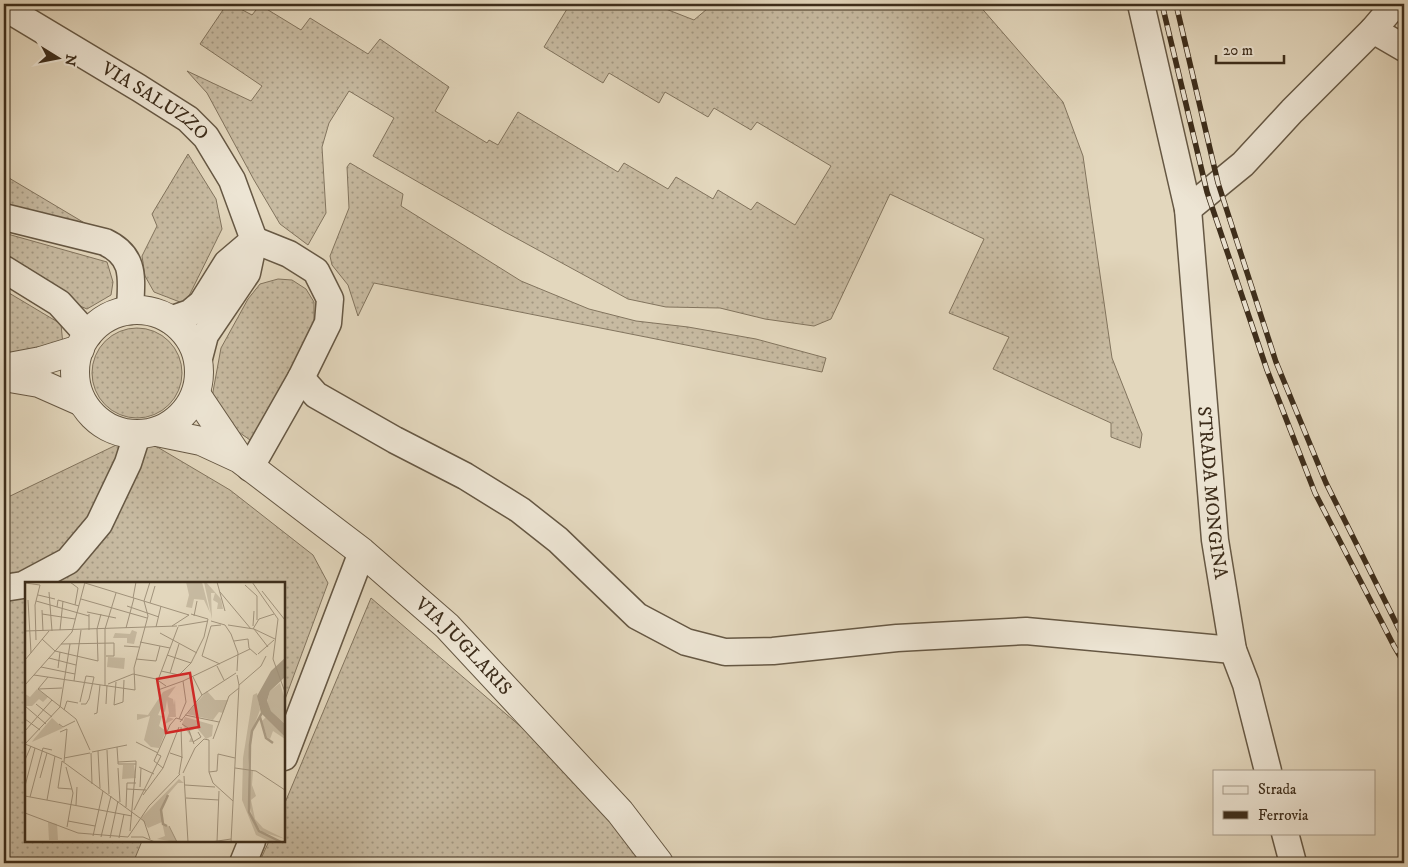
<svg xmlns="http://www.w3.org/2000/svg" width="1408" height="867" font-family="'IM FELL DW Pica',serif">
  <defs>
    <pattern id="grass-dots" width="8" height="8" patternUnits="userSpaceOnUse" patternTransform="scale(1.25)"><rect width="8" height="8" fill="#c7baa1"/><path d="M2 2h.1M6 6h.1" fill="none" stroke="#a39882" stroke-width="1.8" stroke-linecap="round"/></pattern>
  </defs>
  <rect width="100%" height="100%" fill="#e3d7bd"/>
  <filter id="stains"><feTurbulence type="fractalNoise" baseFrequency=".004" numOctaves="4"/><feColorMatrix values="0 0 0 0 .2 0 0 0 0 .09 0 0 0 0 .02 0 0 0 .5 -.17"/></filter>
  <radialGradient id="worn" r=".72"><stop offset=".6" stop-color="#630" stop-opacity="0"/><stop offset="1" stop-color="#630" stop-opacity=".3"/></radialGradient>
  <path fill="url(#grass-dots)" stroke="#82745e" d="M 227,4 L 231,4 L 252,15 L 260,5 L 301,30 L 310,18 L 368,54 L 380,39 L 449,87 L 435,111 L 487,143 L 489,140 L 498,145 L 518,112 L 618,172 L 624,163 L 668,189 L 676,177 L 713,199 L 718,190 L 751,210 L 757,202 L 795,225 L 831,166 L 757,122 L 751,130 L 714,108 L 708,117 L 665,92 L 659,103 L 609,73 L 603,83 L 544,47 L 570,4 L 653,4 L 694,20 L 707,9 L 705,4 L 978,4 L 1063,102 L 1083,156 L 1112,358 L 1142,434 L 1140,448 L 1111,437 L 1111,423 L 993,369 L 1009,337 L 949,313 L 984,239 L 890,194 L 831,319 L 814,326 L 765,319 L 720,308 L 666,307 L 628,299 L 505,232 L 373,156 L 394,118 L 349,91 L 329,123 L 322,147 L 326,213 L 308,245 L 280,224 L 254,180 L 207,93 L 187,71 L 251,101 L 262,86 L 200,44 Z
    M 188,154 L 216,199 L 222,229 L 185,304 L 154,292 L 145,276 L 142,256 L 157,226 L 152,214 Z
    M 350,163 L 403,194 L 401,206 L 521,281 L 589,309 L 636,321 L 688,327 L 756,339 L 826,358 L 822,372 L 374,283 L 358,316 L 348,285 L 332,265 L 330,256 L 349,208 L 347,167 Z
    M 4,175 L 93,228 L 4,211 Z
    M 4,233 L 107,262 L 113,282 L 111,295 L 87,309 L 66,300 L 4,263 Z
    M 278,279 L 292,280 L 306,289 L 314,302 L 314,324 L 259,438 L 250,440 L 216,416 L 212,397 L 221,348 L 248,299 L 260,284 Z
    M 4,290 L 61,324 L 63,345 L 4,356 Z
    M92 373a45 45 0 1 1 90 0a45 45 0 1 1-90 0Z
    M 137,435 L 230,490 L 313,555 L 328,583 L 284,702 L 284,583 L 26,583 L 26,841 L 142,841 L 133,863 L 4,863 L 4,499 Z
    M 371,598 L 620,812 L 660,863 L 259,863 L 269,841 L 284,841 L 284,805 Z"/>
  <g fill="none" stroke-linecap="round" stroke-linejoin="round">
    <defs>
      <g id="minor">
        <path id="s1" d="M 1141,4 L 1188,209 L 1215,540 L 1233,650 L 1246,684 L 1268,771"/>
        <path id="s2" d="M 4,7 L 139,88 L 188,119 L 206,137 L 232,180 L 254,240 L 247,273 L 205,335 L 198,362"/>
        <path d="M 1373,30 L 1404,48"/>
        <path d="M 1188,209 L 1243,164 L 1292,111 L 1373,30 L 1395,4"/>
        <path d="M 4,217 L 105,242 C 137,257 131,280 130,311"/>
        <path d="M 4,269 L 59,303 L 88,335"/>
        <path d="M 170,320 L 190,313 L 202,303 L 227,263 L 254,240"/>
        <path d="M 301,378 L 316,395 L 395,440 L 465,476 L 520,510 L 558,540 L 637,616 L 686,642 L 725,652 L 773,651 L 897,638 L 1026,631 L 1233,650"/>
        <path d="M 250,468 L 301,378 L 328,323 L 330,299 L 316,271 L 289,254 L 254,240"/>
        <path d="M 4,588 L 23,585 L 68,561 L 99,524 L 128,463 L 137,435"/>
        <path d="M 284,757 L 362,552"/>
        <path d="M 1285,833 L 1293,863"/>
        <path d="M 243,863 L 252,841"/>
      </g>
      <g id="tertiary">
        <circle cx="137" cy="372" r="62"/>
        <path d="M 4,368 L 41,361 L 80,349"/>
        <path d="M 4,377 L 39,383 L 82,402"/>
        <path d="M 196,394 L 239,458"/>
        <path id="s3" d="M 157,432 L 201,441 L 240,459 L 362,552 L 447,626 L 620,812 L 659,863"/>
      </g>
    </defs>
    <use href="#minor" stroke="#665844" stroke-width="29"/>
    <use href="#tertiary" stroke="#665844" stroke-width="30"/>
    <use href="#minor" stroke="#ede5d4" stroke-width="26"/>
    <use href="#tertiary" stroke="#ede5d4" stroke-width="28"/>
    <defs>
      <path id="rail" d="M 1162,4 L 1207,192 L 1267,370 L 1315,493 L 1394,646 L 1404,663
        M 1176,4 L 1218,183 L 1276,362 L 1326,483 L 1404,639"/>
    </defs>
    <use href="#rail" stroke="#3d2d1b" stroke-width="5.5"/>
    <use href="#rail" stroke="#ede5d4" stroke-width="4" stroke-dasharray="11" stroke-linecap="butt"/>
  </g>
  <g text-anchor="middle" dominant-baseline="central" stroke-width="4" stroke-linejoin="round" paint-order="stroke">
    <g font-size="19" fill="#3d2d1b" stroke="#ede5d4">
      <text stroke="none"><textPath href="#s2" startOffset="178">VIA SALUZZO</textPath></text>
      <text stroke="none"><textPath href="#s1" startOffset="495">STRADA MONGINA</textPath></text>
      <text stroke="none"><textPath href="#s3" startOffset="380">VIA JUGLARIS</textPath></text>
    </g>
  </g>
  <g transform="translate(25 582)">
    <rect width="260" height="260" fill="#e3d7bd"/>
    <path d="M 179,0 L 181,0 L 196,17 L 198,27 L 192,27 L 193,21 L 188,18 L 190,11 L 186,11 L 187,37 ZM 107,48 L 112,50 L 109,62 L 102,61 L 102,56 L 88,56 L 90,51 L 105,52 ZM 83,75 L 100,76 L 99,87 L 82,85 ZM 255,101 L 260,118 L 260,142 L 246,129 L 242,120 L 245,109 ZM 151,104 L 143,115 L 148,117 L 149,123 L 150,117 L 151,135 L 143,135 L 149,137 L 140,142 L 144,131 L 142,118 L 140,130 L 136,128 L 137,124 L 133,133 L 137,134 L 134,144 L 141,149 L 134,166 L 126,165 L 119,158 L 125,134 L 112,138 L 112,132 L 123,133 L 138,110 ZM 12,107 L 23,115 L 18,120 L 14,117 L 7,124 L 0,124 L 0,112 L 5,115 ZM 182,109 L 190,118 L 203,118 L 198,131 L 194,130 L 188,138 L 162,132 ZM 160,135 L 188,143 L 187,154 L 181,157 L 172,146 L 165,149 L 168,160 L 164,160 L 166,155 L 157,142 ZM 241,135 L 260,155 L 260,157 L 248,149 L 245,157 L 242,155 L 237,139 ZM 27,136 L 38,146 L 7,160 L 9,157 ZM 224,188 L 228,189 L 227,203 L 231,214 L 226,218 L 230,237 L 238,246 L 260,257 L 237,250 L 229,240 L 225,226 ZM 154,197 L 159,201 L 153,201 L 140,216 L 136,227 L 137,240 L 123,246 L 116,236 ZM 23,240 L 32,242 L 33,258 L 24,258 Z" fill="#c7baa1"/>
    <path d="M 161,0 L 177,0 L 185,31 L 179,18 L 169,17 L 167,26 L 161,25 L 164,13 ZM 232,111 L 235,128 L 227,149 L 223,184 L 224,230 L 234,249 L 256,260 L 244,259 L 231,253 L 217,218 L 218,176 L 228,113 ZM 137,240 L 144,245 L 152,260 L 132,257 L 140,254 Z" fill="#c7baa1"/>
    <path d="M 98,183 L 109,183 L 111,196 L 97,197 Z" fill="#c7baa1"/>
    <path d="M 260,76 L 260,95 L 245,109 L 242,119 L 246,129 L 260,142 L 260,155 L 236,131 L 232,114 L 246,89 Z" fill="#ab9d86"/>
    <path fill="none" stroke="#ab9d86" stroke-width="2.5" d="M 238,129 L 227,149 L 225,163 L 224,230 L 234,249 L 256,260M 235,135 L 241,156 L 248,161M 142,244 L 138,242 L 136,228 L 143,213"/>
    <path fill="none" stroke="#a1937c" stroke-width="1" d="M 45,0 L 53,6 L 50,23M 192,0 L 200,29M 227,0 L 253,37 L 248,77 L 260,110M 0,1 L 15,3 L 10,23 L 11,58M 60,1 L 164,33M 220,3 L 232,14 L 232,38M 237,9 L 260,38M 24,10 L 27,49M 195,10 L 226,47M 13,13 L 30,17M 108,16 L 111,0M 56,17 L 122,36M 3,18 L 6,71M 11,19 L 64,34M 125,21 L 130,4M 102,24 L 134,35M 32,25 L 33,18 L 54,24M 17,28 L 18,49M 62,30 L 91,36M 17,32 L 50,37M 64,32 L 64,48M 166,32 L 183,37M 169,34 L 172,19M 186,39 L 200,43 L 206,52 L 213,71 L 212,89M 203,43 L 229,47 L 250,57M 147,44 L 164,33M 153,44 L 183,39M 228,44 L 229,29M 131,45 L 136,24M 101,46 L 109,16M 72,47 L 76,32M 228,47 L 234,37 L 249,32M 229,47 L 243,65M 35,48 L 38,19M 0,49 L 152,44M 135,51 L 172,71M 17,57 L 30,69 L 73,79 L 72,47M 209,59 L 223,57 L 224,66 L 232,73M 115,60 L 145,66M 36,62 L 89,61 L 89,74 L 81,74M 99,64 L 114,65M 233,72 L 249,58M 142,73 L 166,81M 24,76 L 51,83M 111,77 L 131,79 L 135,64M 0,78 L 24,49M 195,82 L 177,74 L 186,44 L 196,43M 192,84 L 199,98M 16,85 L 50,92M 33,86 L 35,70M 136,89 L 154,93 L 166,81 L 179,55 L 183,37M 145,91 L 154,62M 108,92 L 131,97 L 141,104M 9,93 L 110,108 L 109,86 L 123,34 L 119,19 L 125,0M 168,95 L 177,113M 133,98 L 153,45M 49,99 L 56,48M 91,100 L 89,123 L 98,120 L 99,98M 83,102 L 108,92M 0,103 L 47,50 L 60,0M 214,103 L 236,84 L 241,74M 80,104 L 80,47 L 91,11M 13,107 L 51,137 L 65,168M 13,107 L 37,106M 13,107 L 23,95M 133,108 L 158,99 L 225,67M 55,120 L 61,94 L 69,95 L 64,117 L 61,122 L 56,122M 11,122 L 27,135M 81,122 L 82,103M 0,124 L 21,142M 39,128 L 42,119 L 53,121M 69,132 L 72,131 L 75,103M 160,133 L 194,140M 0,137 L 15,148M 154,137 L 161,120 L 158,99M 155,140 L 177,113 L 211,91M 34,142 L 38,145 L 50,139M 157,142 L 163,146 L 169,162M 156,145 L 157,176M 0,149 L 27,118M 35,150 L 42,147 L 39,180M 179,157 L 184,158 L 184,190 L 188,201 L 208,219M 188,157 L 204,114 L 214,106M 111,160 L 133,171M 168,160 L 176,155 L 173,150M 0,162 L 35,125 L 45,62M 0,162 L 37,177M 92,165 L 93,180M 82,168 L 84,212M 73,169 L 75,206M 67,170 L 102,163M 66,171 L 67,202M 145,171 L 157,175 L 154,192M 39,176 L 65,171M 0,178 L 6,164M 37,179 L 119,239 L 125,257M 37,179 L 33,206 L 47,207M 111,179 L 111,182 L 93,182 L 93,180 ZM 41,185 L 48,211 L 42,245M 114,185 L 129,192M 93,186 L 95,220M 138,186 L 129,179 L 145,143 L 151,136 L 158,138M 210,186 L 231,189 L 260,208M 184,190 L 192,189 L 193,172 L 210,176M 158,191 L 170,166 L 179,157M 159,194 L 163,260M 15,196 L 22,171M 160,203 L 190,205M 0,204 L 10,166M 115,205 L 116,186M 102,207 L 121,208M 118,213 L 138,186 L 154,145M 0,214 L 107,234M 5,215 L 18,166 L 27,168M 161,216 L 194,218M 22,218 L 30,174M 51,223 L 52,205M 101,225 L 102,201 L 111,201M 109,228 L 136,174 L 132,172M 0,231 L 53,251 L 103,255M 43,239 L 70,244M 144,244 L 152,260M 105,249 L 111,182M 68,254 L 78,209M 76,255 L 86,214M 103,255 L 124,224 L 155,192M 106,255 L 118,255 L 130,260M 85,256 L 93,219M 94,256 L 99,232M 186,260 L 206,257M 192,260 L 194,209M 206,260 L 214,103 L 212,93"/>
    <path fill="#d62828" fill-opacity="0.15" stroke="#d62828" stroke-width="2.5" d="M 165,91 L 174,145 L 141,151 L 132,97 Z"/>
    <rect width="260" height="260" fill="none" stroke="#3d2d1b" stroke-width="2.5"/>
  </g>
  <rect width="1408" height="867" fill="none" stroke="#e3d7bd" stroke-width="20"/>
  <rect x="5" y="5" width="1398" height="857" fill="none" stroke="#3d2d1b" stroke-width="2.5"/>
  <rect x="10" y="10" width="1388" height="847" fill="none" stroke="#3d2d1b"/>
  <rect x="1213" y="770" width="162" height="65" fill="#ede5d4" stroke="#a79b8a"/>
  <rect x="1223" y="786" width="25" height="8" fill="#ede5d4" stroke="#a79b8a"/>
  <text x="1258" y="794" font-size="15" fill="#3d2d1b">Strada</text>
  <rect x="1223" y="811" width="25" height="8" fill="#3d2d1b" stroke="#a79b8a"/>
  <text x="1258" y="820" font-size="15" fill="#3d2d1b">Ferrovia</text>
  <g transform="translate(58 58) rotate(100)" stroke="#ede5d4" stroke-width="4" paint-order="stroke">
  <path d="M0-4L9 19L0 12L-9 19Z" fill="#3d2d1b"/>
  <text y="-8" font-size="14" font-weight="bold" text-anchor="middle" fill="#3d2d1b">N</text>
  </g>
  <path d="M1216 55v8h68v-8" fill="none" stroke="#3d2d1b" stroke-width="2.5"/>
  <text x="1223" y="55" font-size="15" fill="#3d2d1b" stroke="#ede5d4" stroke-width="4" paint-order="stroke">20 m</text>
  <rect width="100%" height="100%" filter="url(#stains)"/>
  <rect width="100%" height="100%" fill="url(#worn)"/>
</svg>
